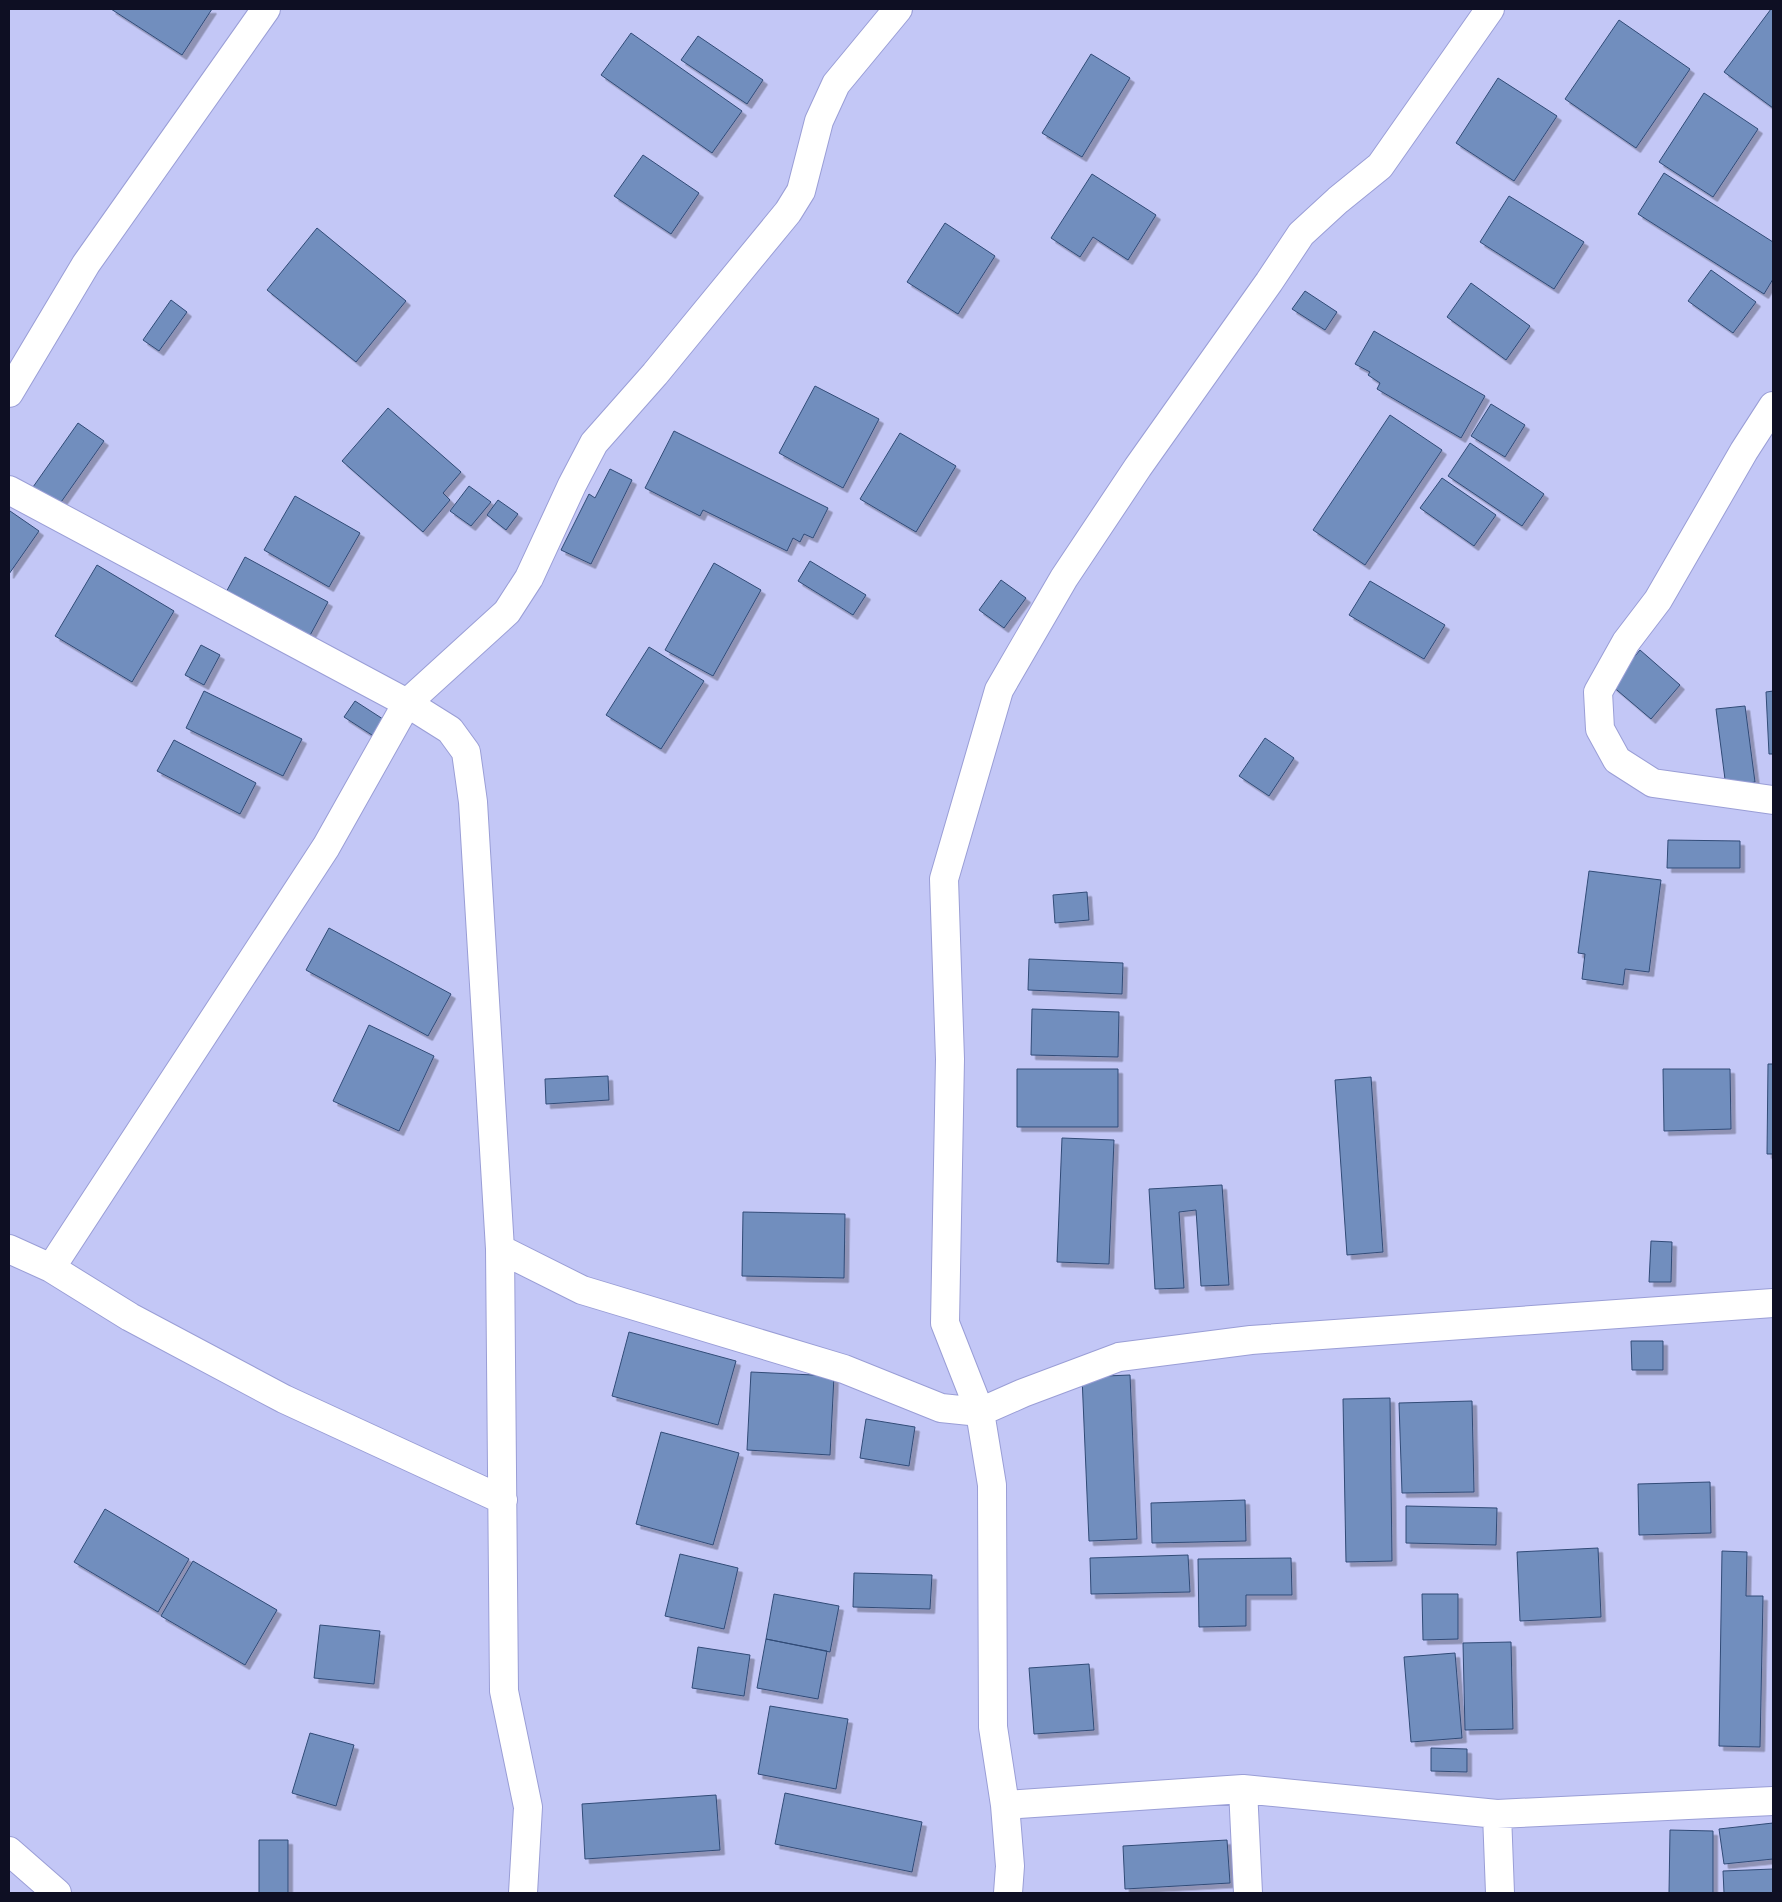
<svg xmlns="http://www.w3.org/2000/svg" width="1782" height="1902" font-family="'Titillium Web',sans-serif">
  <defs>
    <filter id="shadow"><feDropShadow dx="4.5" dy="4.5" stdDeviation="0" flood-color="#0004"/></filter>
  </defs>
  <rect width="100%" height="100%" fill="#c3c7f6"/>
  <path fill="#718ebe" stroke="#314b77" filter="url(#shadow)" d="M 111,9 L 212,9 L 182,55 Z
    M 1771,9 L 1773,9 L 1773,108 L 1724,72 Z
    M 1619,20 L 1690,69 L 1636,148 L 1565,99 Z
    M 631,33 L 742,111 L 712,153 L 601,75 Z
    M 698,36 L 763,80 L 747,104 L 681,60 Z
    M 1091,54 L 1130,78 L 1082,157 L 1042,133 Z
    M 1498,78 L 1557,116 L 1514,181 L 1456,143 Z
    M 1704,93 L 1758,129 L 1713,197 L 1659,162 Z
    M 643,155 L 699,193 L 671,234 L 614,196 Z
    M 1664,173 L 1773,242 L 1773,279 L 1764,294 L 1638,214 Z
    M 1092,174 L 1156,215 L 1128,260 L 1093,237 L 1080,257 L 1051,238 Z
    M 1509,196 L 1584,242 L 1554,289 L 1480,242 Z
    M 945,223 L 995,256 L 958,314 L 907,282 Z
    M 317,228 L 406,301 L 356,362 L 267,290 Z
    M 1711,270 L 1756,302 L 1733,333 L 1688,301 Z
    M 1471,283 L 1530,326 L 1506,360 L 1447,317 Z
    M 1305,291 L 1337,312 L 1325,330 L 1292,309 Z
    M 171,300 L 187,312 L 159,351 L 143,340 Z
    M 1374,331 L 1485,396 L 1461,438 L 1377,389 L 1380,383 L 1368,375 L 1370,372 L 1355,364 Z
    M 815,386 L 879,419 L 843,488 L 779,453 Z
    M 1491,404 L 1525,425 L 1505,457 L 1471,436 Z
    M 388,408 L 461,472 L 443,493 L 450,500 L 423,532 L 342,461 Z
    M 1390,415 L 1442,450 L 1365,565 L 1313,530 Z
    M 78,423 L 104,441 L 59,505 L 33,487 Z
    M 674,431 L 828,508 L 813,538 L 804,534 L 800,542 L 793,538 L 787,551 L 703,510 L 700,516 L 645,488 Z
    M 900,433 L 956,466 L 916,532 L 860,499 Z
    M 1470,443 L 1544,494 L 1522,526 L 1448,476 Z
    M 610,469 L 632,480 L 591,564 L 561,550 L 589,494 L 595,498 Z
    M 1442,478 L 1496,515 L 1474,546 L 1420,508 Z
    M 469,486 L 491,502 L 471,526 L 450,511 Z
    M 295,496 L 360,533 L 329,587 L 264,550 Z
    M 498,500 L 518,514 L 506,530 L 487,515 Z
    M 10,511 L 39,531 L 9,574 L 9,513 Z
    M 245,557 L 328,602 L 307,641 L 224,596 Z
    M 810,561 L 866,595 L 853,615 L 798,581 Z
    M 714,563 L 761,590 L 713,676 L 665,650 Z
    M 97,565 L 174,611 L 132,682 L 55,636 Z
    M 1001,580 L 1026,598 L 1004,628 L 979,610 Z
    M 1370,581 L 1445,625 L 1424,659 L 1349,615 Z
    M 201,645 L 220,655 L 204,685 L 185,675 Z
    M 649,647 L 704,681 L 661,749 L 606,715 Z
    M 1640,650 L 1680,685 L 1651,719 L 1611,685 Z
    M 204,691 L 302,739 L 283,776 L 186,728 Z
    M 1773,691 L 1773,754 L 1769,754 L 1766,692 Z
    M 355,701 L 386,721 L 375,737 L 344,717 Z
    M 1745,706 L 1755,782 L 1726,787 L 1716,709 Z
    M 1265,738 L 1294,758 L 1269,796 L 1239,776 Z
    M 174,740 L 256,783 L 240,814 L 157,771 Z
    M 1668,840 L 1740,841 L 1740,868 L 1667,868 Z
    M 1589,871 L 1661,880 L 1649,972 L 1625,969 L 1623,985 L 1582,979 L 1585,954 L 1578,953 Z
    M 1087,892 L 1089,920 L 1055,923 L 1053,895 Z
    M 329,928 L 451,994 L 428,1036 L 306,970 Z
    M 1029,959 L 1123,963 L 1122,994 L 1028,990 Z
    M 1032,1009 L 1119,1012 L 1118,1057 L 1031,1055 Z
    M 369,1025 L 434,1056 L 399,1131 L 333,1101 Z
    M 1768,1064 L 1773,1064 L 1773,1154 L 1767,1154 Z
    M 1017,1069 L 1118,1069 L 1118,1127 L 1017,1127 Z
    M 1663,1069 L 1730,1069 L 1731,1129 L 1664,1131 Z
    M 608,1076 L 609,1100 L 546,1104 L 545,1079 Z
    M 1371,1077 L 1383,1252 L 1347,1255 L 1335,1080 Z
    M 1062,1138 L 1114,1140 L 1109,1264 L 1057,1262 Z
    M 1222,1185 L 1229,1285 L 1201,1286 L 1196,1210 L 1179,1212 L 1184,1288 L 1155,1289 L 1149,1189 Z
    M 743,1212 L 845,1214 L 844,1278 L 742,1276 Z
    M 1651,1241 L 1672,1242 L 1671,1282 L 1649,1282 Z
    M 629,1332 L 736,1361 L 718,1425 L 612,1396 Z
    M 1631,1341 L 1663,1341 L 1663,1370 L 1632,1370 Z
    M 751,1372 L 834,1376 L 830,1455 L 747,1450 Z
    M 1130,1375 L 1137,1539 L 1089,1541 L 1082,1377 Z
    M 1390,1398 L 1392,1561 L 1346,1562 L 1343,1399 Z
    M 1472,1401 L 1474,1492 L 1402,1493 L 1399,1403 Z
    M 866,1419 L 915,1427 L 909,1466 L 860,1458 Z
    M 661,1432 L 739,1453 L 713,1545 L 636,1524 Z
    M 1710,1482 L 1711,1533 L 1639,1535 L 1638,1484 Z
    M 1245,1500 L 1246,1541 L 1152,1543 L 1151,1503 Z
    M 1406,1506 L 1497,1508 L 1496,1545 L 1406,1543 Z
    M 105,1509 L 189,1559 L 158,1612 L 74,1562 Z
    M 1598,1548 L 1601,1617 L 1520,1621 L 1517,1552 Z
    M 1722,1551 L 1747,1552 L 1746,1596 L 1763,1596 L 1760,1747 L 1719,1746 Z
    M 680,1554 L 738,1568 L 724,1629 L 665,1616 Z
    M 1188,1555 L 1190,1592 L 1091,1594 L 1090,1558 Z
    M 1291,1558 L 1292,1595 L 1246,1595 L 1246,1626 L 1199,1627 L 1198,1559 Z
    M 193,1561 L 277,1610 L 245,1665 L 161,1616 Z
    M 854,1573 L 932,1575 L 930,1609 L 853,1607 Z
    M 774,1594 L 839,1606 L 830,1652 L 766,1639 Z
    M 1422,1594 L 1458,1594 L 1458,1639 L 1423,1640 Z
    M 320,1625 L 380,1631 L 374,1684 L 314,1678 Z
    M 766,1639 L 827,1651 L 818,1699 L 757,1688 Z
    M 1511,1642 L 1513,1729 L 1465,1730 L 1463,1643 Z
    M 698,1647 L 750,1655 L 744,1696 L 692,1688 Z
    M 1455,1653 L 1462,1738 L 1411,1742 L 1404,1657 Z
    M 1089,1664 L 1094,1730 L 1034,1734 L 1029,1668 Z
    M 770,1706 L 848,1719 L 836,1789 L 758,1774 Z
    M 310,1733 L 354,1745 L 336,1806 L 292,1793 Z
    M 1431,1748 L 1467,1749 L 1467,1772 L 1431,1771 Z
    M 785,1793 L 922,1822 L 912,1872 L 775,1844 Z
    M 716,1795 L 720,1850 L 585,1859 L 582,1804 Z
    M 1773,1823 L 1773,1859 L 1724,1864 L 1719,1829 Z
    M 1670,1830 L 1713,1831 L 1713,1893 L 1669,1893 Z
    M 259,1840 L 288,1840 L 288,1893 L 259,1893 Z
    M 1227,1840 L 1230,1883 L 1125,1889 L 1123,1846 Z
    M 1773,1869 L 1773,1893 L 1724,1893 L 1723,1871 Z"/>
  <g fill="none" stroke-linecap="round" stroke-linejoin="round">
    <defs>
      <path id="minor" d="M 9,393 L 86,264 L 266,9
        M 1773,406 L 1744,451 L 1658,600 L 1626,642 L 1598,692 L 1600,729 L 1617,760 L 1653,783 L 1773,800
        M 9,490 L 407,703 L 450,730 L 466,752 L 473,802 L 500,1249 L 504,1691 L 528,1807 L 523,1893
        M 9,1249 L 51,1268 L 130,1317 L 284,1399 L 503,1500
        M 500,1249 L 582,1290 L 844,1369 L 941,1408 L 980,1412 L 1023,1393 L 1119,1357 L 1251,1340 L 1773,1303
        M 51,1268 L 326,847 L 407,703 L 507,612 L 529,578 L 572,485 L 594,443 L 655,374 L 788,212 L 801,191 L 819,121 L 836,84 L 898,9
        M 1243,1789 L 1248,1893
        M 1005,1805 L 1243,1789 L 1497,1814 L 1773,1801
        M 1497,1814 L 1500,1893
        M 9,1851 L 57,1893
        M 1008,1893 L 1010,1866 L 1005,1805 L 993,1727 L 992,1485 L 980,1412 L 945,1323 L 950,1059 L 944,879 L 999,690 L 1064,578 L 1138,467 L 1269,282 L 1301,234 L 1338,200 L 1380,166 L 1490,9"/>
    </defs>
    <use href="#minor" stroke="#9a9ed6" stroke-width="30"/>
    <use href="#minor" stroke="#fff" stroke-width="28"/>
  </g>
  <rect width="1782" height="1902" fill="none" stroke="#0e0f23" stroke-width="20"/>
</svg>
